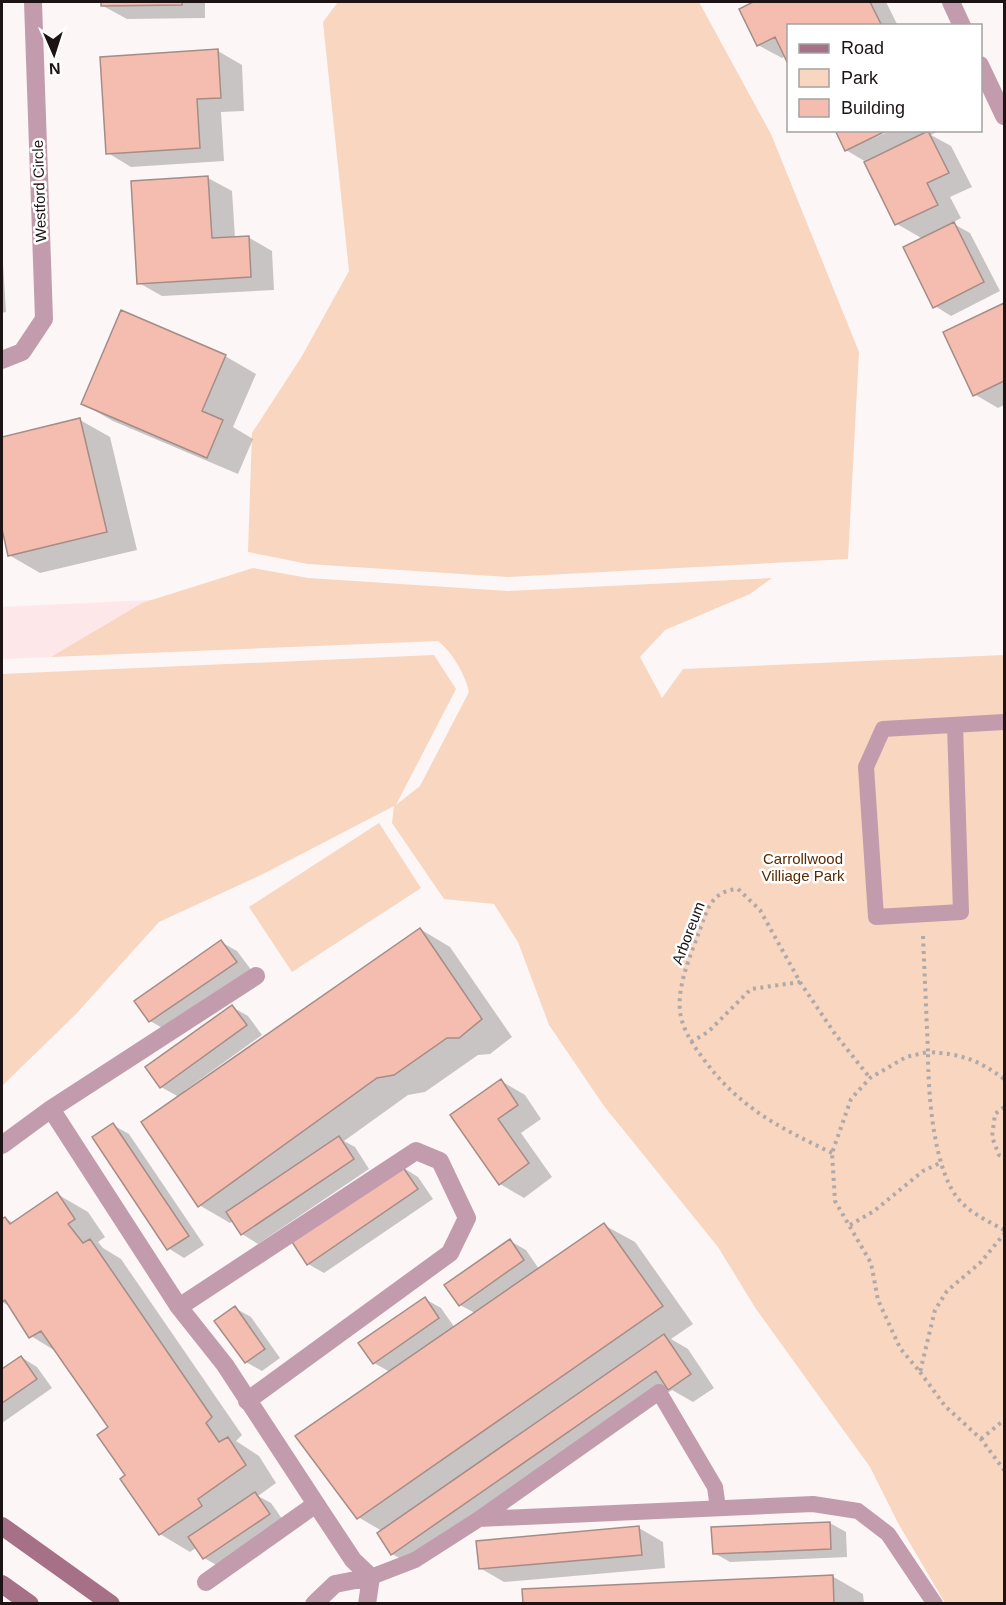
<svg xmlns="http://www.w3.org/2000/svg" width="1006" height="1605" font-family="Helvetica,sans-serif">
  <rect width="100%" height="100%" fill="#fcf6f6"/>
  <path fill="#fee7e9" d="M 151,600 L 51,657 L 2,659 L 2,607 Z"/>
  <path fill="#f8d6c0" d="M 338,2 L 699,2 L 771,134 L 859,352 L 848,559 L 508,577 L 308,564 L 248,552 L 252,433 L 302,356 L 349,271 L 323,22 Z
    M 253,568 L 308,578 L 508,591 L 772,578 L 750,594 L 665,630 L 640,657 L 662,698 L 683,669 L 1004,655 L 1004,1603 L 945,1603 L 898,1523 L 870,1467 L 756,1309 L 718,1247 L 604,1106 L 549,1025 L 518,942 L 494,904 L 444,899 L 392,823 L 394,806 L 261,875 L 159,922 L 76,1014 L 2,1086 L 2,674 L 434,655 L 456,689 L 396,805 L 420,786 L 469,692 C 465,674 452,652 438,641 L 51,657 L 142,603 Z
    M 379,823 L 421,888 L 292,972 L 249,907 Z"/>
  <path fill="#0003" d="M 103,2 L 205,2 L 205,18 L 127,19 L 103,6 Z
    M 756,2 L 886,2 L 898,26 L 788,26 L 788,61 L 786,56 L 782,58 L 758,45 L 741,9 Z
    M 218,51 L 242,65 L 244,111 L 221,112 L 224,161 L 131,167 L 108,153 Z
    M 892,130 L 940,130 L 931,135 L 951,146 L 972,187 L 950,197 L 961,218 L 952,223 L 970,233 L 1000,291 L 951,316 L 935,306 L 923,239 L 897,224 L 866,162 L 846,150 Z
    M 208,178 L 232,191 L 235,238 L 248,237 L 272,251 L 274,290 L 162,296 L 139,283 Z
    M 2,247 L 6,312 L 2,313 Z
    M 1004,305 L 1004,405 L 998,408 L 974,394 L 945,333 Z
    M 225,356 L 256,374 L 233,427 L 253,439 L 238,474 L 113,421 L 83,404 Z
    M 80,420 L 110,437 L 137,550 L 40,573 L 9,555 L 2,523 L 2,439 Z
    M 420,929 L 450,947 L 512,1037 L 490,1054 L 478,1055 L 425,1092 L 408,1095 L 344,1141 L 355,1147 L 369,1169 L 258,1244 L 242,1234 L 233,1221 L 230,1223 L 199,1205 L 179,1097 L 161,1087 L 232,1007 L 248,1016 L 262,1035 L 184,1091 L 186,1093 Z
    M 221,942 L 237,951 L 252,971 L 166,1030 L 150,1021 Z
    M 501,1081 L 525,1095 L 541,1119 L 521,1133 L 552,1177 L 524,1198 L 500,1184 L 452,1116 Z
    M 113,1125 L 129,1134 L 204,1245 L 184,1258 L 168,1248 Z
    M 402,1167 L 418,1177 L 433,1199 L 324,1273 L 308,1264 Z
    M 57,1194 L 88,1212 L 105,1237 L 98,1242 L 103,1248 L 121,1259 L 242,1435 L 236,1441 L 259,1456 L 276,1483 L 258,1496 L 271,1503 L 285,1523 L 220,1567 L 204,1558 L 197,1547 L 190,1552 L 160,1534 L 127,1476 L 110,1428 L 57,1352 L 31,1336 L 11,1307 L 2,1302 L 2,1221 L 5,1218 L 13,1223 Z
    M 604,1225 L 635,1242 L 693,1324 L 671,1339 L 688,1349 L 714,1388 L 693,1402 L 672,1390 L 416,1567 L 392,1554 L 382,1531 L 358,1517 L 390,1372 L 374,1363 L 425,1299 L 441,1308 L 455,1328 L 475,1313 L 460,1305 L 510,1241 L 526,1250 L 539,1269 Z
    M 235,1308 L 251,1317 L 280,1358 L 262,1371 L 246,1362 Z
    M 21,1357 L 37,1367 L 52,1388 L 2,1423 L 2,1371 Z
    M 830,1523 L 846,1532 L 847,1557 L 730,1562 L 714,1553 Z
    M 639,1528 L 663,1542 L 665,1568 L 504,1582 L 480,1568 Z
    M 832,1576 L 863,1594 L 864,1604 L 524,1604 Z"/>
  <path fill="#f4bdb0" stroke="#a58c86" stroke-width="1.5" d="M 101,2 L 182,2 L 182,5 L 101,6 Z
    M 753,2 L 870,2 L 882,26 L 788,26 L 788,64 L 775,37 L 757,46 L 739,9 Z
    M 218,49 L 221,98 L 197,99 L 200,148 L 106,154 L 100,57 Z
    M 835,130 L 888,130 L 845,151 Z
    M 928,131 L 949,173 L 927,183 L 938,205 L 895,225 L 864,162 Z
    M 208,176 L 212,238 L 249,236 L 251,277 L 137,284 L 131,181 Z
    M 954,222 L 984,282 L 933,308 L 903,247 Z
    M 1004,303 L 1004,381 L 973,396 L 943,332 Z
    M 121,310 L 226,355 L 202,411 L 223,420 L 207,458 L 81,404 Z
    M 80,418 L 107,532 L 8,556 L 2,529 L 2,437 Z
    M 420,928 L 482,1019 L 459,1038 L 447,1038 L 394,1075 L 377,1078 L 198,1207 L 141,1122 Z
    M 221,940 L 237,962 L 149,1022 L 134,1001 Z
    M 232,1005 L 247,1025 L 160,1088 L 145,1067 Z
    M 501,1079 L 518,1105 L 498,1119 L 529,1163 L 499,1185 L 450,1115 Z
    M 113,1123 L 189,1236 L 167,1250 L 92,1137 Z
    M 339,1136 L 354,1159 L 241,1235 L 226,1212 Z
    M 402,1166 L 418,1189 L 307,1265 L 292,1242 Z
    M 57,1192 L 75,1219 L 68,1224 L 83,1243 L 90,1239 L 212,1417 L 206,1423 L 219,1442 L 228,1437 L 246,1465 L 198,1499 L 202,1506 L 159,1535 L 120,1479 L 125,1475 L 97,1435 L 108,1427 L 41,1331 L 29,1338 L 5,1300 L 2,1302 L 2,1219 L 5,1217 L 10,1224 Z
    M 604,1223 L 663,1306 L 357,1519 L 295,1436 Z
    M 510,1239 L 524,1260 L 459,1306 L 444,1285 Z
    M 425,1297 L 439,1318 L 373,1364 L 358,1343 Z
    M 235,1306 L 265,1349 L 245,1363 L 214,1321 Z
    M 664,1334 L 691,1374 L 668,1390 L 656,1371 L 391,1555 L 377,1533 Z
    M 21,1356 L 37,1379 L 2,1403 L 2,1369 Z
    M 255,1492 L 270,1514 L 203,1559 L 188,1537 Z
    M 830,1522 L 831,1549 L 713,1554 L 711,1527 Z
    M 639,1526 L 642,1555 L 479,1569 L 476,1541 Z
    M 833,1575 L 834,1604 L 523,1604 L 522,1589 Z"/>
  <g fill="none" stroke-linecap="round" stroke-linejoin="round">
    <path stroke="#b0a9a9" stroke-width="4" stroke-dasharray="3 4.5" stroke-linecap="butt" d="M 923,936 L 928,1052 C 961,1054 977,1059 1004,1079
      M 691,1042 L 708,1032 L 751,989 L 800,982
      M 1004,1107 L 995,1114 L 992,1137 L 999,1155 L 1004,1157
      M 832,1153 C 778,1127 738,1107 702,1057 C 693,1045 684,1031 681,1017 C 675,990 690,957 699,932 C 707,910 711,891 738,889 L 760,910 L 800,982 L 835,1034 L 870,1078
      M 850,1225 L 874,1211 L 923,1171 L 942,1162
      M 1004,1230 C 990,1222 974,1215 962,1203 C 933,1175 928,1091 928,1052 L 906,1057 L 870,1078 L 851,1099 L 832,1153 L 835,1201 L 871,1263 L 878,1300 L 900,1348 L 920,1372 L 935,1310 L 947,1291 L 981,1262 L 1004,1234
      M 920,1372 L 945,1406 L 981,1439 L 1004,1470
      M 981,1439 L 1004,1420"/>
    <path stroke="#c29cac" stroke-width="16" d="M 955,725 L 961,912 L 876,917 L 866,767 L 883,729 L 1004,722
      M 479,1519 L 659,1392 L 715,1487 L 718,1508
      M 371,1577 L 415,1560 L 479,1519 L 813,1504 L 858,1511 L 888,1534 L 935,1604"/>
    <path stroke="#c29cac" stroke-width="18" d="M 951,2 L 962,26
      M 980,65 L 1004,116
      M 2,360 L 22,352 L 44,319 L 33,2
      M 51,1109 L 179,1307 L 225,1365 L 316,1504 L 206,1582
      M 2,1145 L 51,1109 L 256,976
      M 179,1307 L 416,1151 L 440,1161 L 467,1218 L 450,1253 L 247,1401
      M 316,1504 L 353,1560 L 371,1577
      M 314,1604 L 335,1584 L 371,1577
      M 367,1604 L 371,1577"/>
    <path stroke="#a67087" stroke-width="18" d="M 2,1526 L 111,1604
      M 2,1584 L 30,1604"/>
  </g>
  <g text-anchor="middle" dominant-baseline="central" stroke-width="5" stroke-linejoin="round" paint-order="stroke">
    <g font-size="15" fill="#1d1314" stroke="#fff">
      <text transform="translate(39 191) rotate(-92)">Westford Circle</text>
      <text transform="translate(688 933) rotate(-69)">Arboreum</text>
    </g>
    <g font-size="15" fill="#582a00" stroke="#fff">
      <text x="803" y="858">Carrollwood<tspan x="803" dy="17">Villiage Park</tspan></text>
    </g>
  </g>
  <rect width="1006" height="1605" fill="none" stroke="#1d1314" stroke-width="6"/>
  <rect x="787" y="24" width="195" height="108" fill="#ffffff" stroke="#a5a1a1" stroke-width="1.5"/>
  <rect x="799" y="44" width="30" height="9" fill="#a67087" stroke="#a5a1a1" stroke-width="1.5"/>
  <text x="841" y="54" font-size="18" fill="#1d1314">Road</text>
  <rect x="799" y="69" width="30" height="18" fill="#f8d6c0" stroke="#a5a1a1" stroke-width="1.5"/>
  <text x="841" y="84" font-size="18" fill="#1d1314">Park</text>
  <rect x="799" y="99" width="30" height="18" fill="#f4bdb0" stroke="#a5a1a1" stroke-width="1.5"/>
  <text x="841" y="114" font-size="18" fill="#1d1314">Building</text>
  <g transform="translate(54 54) rotate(177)" stroke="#ffffff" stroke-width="4.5" paint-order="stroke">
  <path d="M0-4.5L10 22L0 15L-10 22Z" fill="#1d1314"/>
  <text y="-9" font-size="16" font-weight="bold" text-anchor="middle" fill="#1d1314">N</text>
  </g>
</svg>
